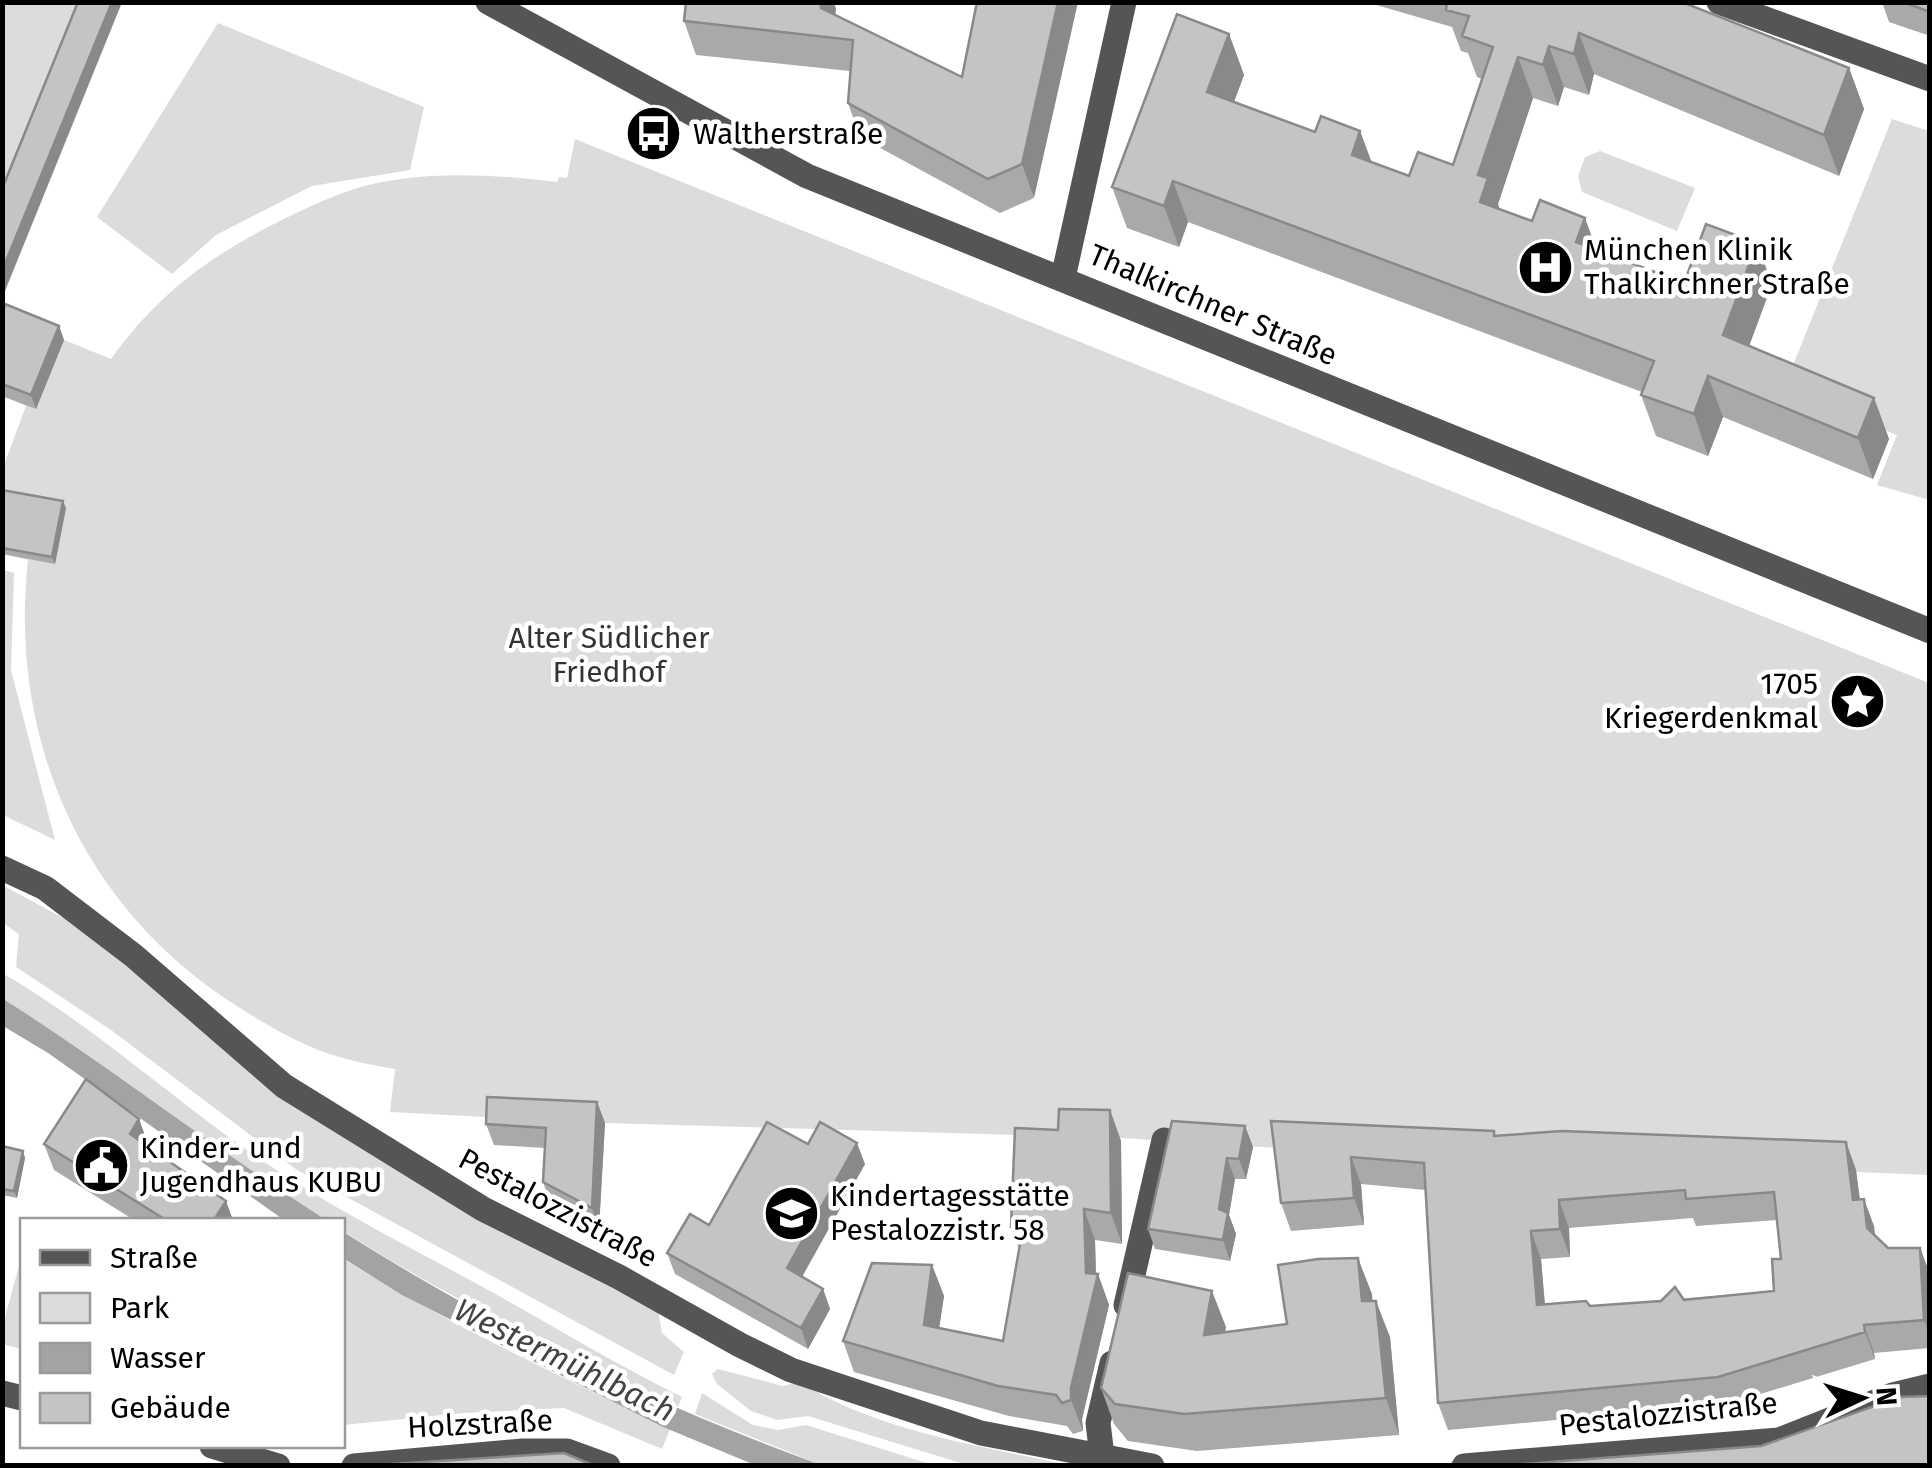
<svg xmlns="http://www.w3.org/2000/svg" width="1932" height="1468" font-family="'Fira Sans',sans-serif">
  <rect width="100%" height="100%" fill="#fff"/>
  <path fill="#dcdcdc" d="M 3,3 L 122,3 L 3,297 Z
    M 218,23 L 424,107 L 410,170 L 312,186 L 216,235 L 172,274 L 97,217 Z
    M 1892,119 L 1929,131 L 1929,500 L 1877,485 L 1897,435 L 1783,390 Z
    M 575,139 L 1929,683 L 1929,1175 L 1263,1147 L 1121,1138 L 605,1123 L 390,1112 L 395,1069 C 378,1066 360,1063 343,1058 C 306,1048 272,1028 240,1008 C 84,911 8,742 28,560 L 3,554 L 2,470 L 26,406 L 3,396 L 3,315 L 111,359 C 160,291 214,253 288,217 C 317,203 349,188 382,182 C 440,171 499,175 557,182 L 559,177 L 567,178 Z
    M 1600,151 L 1695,188 L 1677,231 L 1582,192 L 1578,176 L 1585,157 Z
    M 3,570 L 14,573 L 11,670 L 55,840 L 3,815 Z
    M 2,885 L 65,919 L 215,1035 L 658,1310 L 662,1333 L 684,1352 L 674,1375 L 297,1170 L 111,1030 L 16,967 L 19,934 L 3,923 Z
    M 2,973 C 98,1028 178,1105 269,1165 C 337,1211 410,1247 481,1286 C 548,1323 613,1363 682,1397 L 678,1407 C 563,1353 449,1299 343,1231 L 342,1220 L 326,1220 L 257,1177 L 3,998 Z
    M 342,1258 C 447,1323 558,1376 670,1429 L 662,1449 L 564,1408 L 464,1413 L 343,1425 Z
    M 21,1259 L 22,1260 L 22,1349 L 2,1344 L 3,1324 Z
    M 718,1369 L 783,1386 L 800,1382 C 879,1432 978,1445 1068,1465 L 967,1465 L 808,1416 L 777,1420 L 751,1411 L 717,1384 L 712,1374 Z
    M 702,1393 L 753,1425 L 778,1430 L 806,1425 L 933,1465 L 821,1465 L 695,1414 Z"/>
  <path fill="#a3a3a3" d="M 2,998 C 113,1069 216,1150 326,1220 L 284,1220 L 48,1053 L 3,1026 Z
    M 342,1231 C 491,1326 656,1405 821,1465 L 755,1465 L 663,1427 L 402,1295 L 343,1258 Z"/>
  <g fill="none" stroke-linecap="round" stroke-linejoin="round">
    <path stroke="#555" stroke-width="25" d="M 488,2 L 807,176 L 1930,631
      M 1719,2 L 1930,79
      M 1063,278 L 1124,2
      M 2,868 L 45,888 L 134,956 L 284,1086 L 483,1209 L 619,1277 L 740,1345 L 791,1370 L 981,1433 L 1152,1466
      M 1126,1305 L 1164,1140
      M 2,1393 L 22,1398
      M 212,1446 L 278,1466
      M 1102,1456 L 1098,1423 L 1112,1363
      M 354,1466 L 523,1451 L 567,1451 L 608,1466
      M 1464,1466 L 1779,1440 L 1893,1395 L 1930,1386"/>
  </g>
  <path fill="#a9a9a9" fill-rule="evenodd" d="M 977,2 L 1034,198 L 1000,213 L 860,137 L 848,103 L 850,71 L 696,55 L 684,21 L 836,9 L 835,15 L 962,77 Z
    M 1366,2 L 1682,2 L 1849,68 L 1864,109 L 1839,176 L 1594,74 L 1589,95 L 1564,87 L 1558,106 L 1533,98 L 1498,204 L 1499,209 L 1597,250 L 1684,283 L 1772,284 L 1749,346 L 1874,398 L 1889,439 L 1873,479 L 1723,417 L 1708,456 L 1656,436 L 1641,395 L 1642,392 L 1188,222 L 1179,247 L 1127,228 L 1112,187 L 1229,34 L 1244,75 L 1234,102 L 1315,132 L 1360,131 L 1372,163 L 1409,176 L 1453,165 L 1482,79 L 1477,77 L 1468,53 L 1461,51 L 1452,27 Z
    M 1882,2 L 1930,2 L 1930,36 L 1889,22 Z
    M 2,315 L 59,326 L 64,340 L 36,409 L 2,396 Z
    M 2,490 L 66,508 L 55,564 L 2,554 Z
    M 597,1102 L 605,1123 L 599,1228 L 550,1202 L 543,1182 L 545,1148 L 494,1145 L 486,1124 Z
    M 1110,1110 L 1121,1141 L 1122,1244 L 1095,1240 L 1096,1274 L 1098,1274 L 1109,1305 L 1082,1419 L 1083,1431 L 1073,1434 L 1067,1426 L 1009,1416 L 854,1372 L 843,1341 L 932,1265 L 944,1296 L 939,1328 L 1003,1341 L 1019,1248 L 1011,1227 L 1058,1130 Z
    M 1271,1121 L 1496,1136 L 1846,1142 L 1856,1170 L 1860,1199 L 1874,1226 L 1875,1236 L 1888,1248 L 1920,1248 L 1930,1274 L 1930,1348 L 1874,1353 L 1875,1359 L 1728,1404 L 1448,1430 L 1438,1403 L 1426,1190 L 1361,1184 L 1364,1225 L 1291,1231 L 1281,1203 ZM 1693,1218 L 1696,1226 L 1777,1220 L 1781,1259 L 1774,1291 L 1590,1306 L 1545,1304 L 1541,1259 L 1570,1257 L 1569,1228 Z
    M 1245,1126 L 1253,1147 L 1246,1179 L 1235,1179 L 1229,1215 L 1236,1234 L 1230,1261 L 1155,1249 L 1148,1229 Z
    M 44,1144 L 149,1146 L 148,1147 L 233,1220 L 134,1220 L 54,1170 Z
    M 808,1144 L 865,1164 L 802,1277 L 823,1289 L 830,1309 L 808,1349 L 675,1274 L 667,1253 L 709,1225 Z
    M 2,1146 L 23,1151 L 25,1158 L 17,1198 L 2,1195 Z
    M 1372,1294 L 1372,1301 L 1390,1337 L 1399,1435 L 1197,1451 L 1128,1441 L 1114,1424 L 1101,1388 L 1226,1327 L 1225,1332 L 1287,1324 Z"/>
  <path fill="#898989" d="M 112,2 L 122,2 L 2,298 L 2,271 Z
    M 821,2 L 834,2 L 836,9 L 833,37 L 821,8 Z
    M 1058,2 L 1078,2 L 1034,198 L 1022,164 Z
    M 1579,33 L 1594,74 L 1589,95 L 1574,54 Z
    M 1229,34 L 1244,75 L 1222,133 L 1207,92 Z
    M 1549,46 L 1564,87 L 1558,106 L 1543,65 Z
    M 1518,57 L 1533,98 L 1498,204 L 1503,219 L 1480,202 L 1478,175 Z
    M 1849,68 L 1864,109 L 1839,176 L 1824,135 Z
    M 1360,131 L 1375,172 L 1352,155 Z
    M 1173,181 L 1188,222 L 1179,247 L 1164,206 Z
    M 1585,218 L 1600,259 L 1576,242 Z
    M 1757,243 L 1772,284 L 1738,376 L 1723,335 Z
    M 59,326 L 64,340 L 36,409 L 31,395 Z
    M 1708,376 L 1723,417 L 1708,456 L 1694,414 Z
    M 1874,398 L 1889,439 L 1873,479 L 1858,438 Z
    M 63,501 L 66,508 L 55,564 L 52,557 Z
    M 597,1102 L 605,1123 L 599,1228 L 592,1208 Z
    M 1110,1110 L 1121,1141 L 1122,1244 L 1111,1213 Z
    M 139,1119 L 149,1146 L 139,1160 L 130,1134 Z
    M 1245,1126 L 1253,1147 L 1246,1179 L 1239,1159 Z
    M 1846,1142 L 1856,1170 L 1863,1227 L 1853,1200 Z
    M 857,1143 L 865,1164 L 795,1289 L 787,1268 Z
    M 23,1151 L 25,1158 L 17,1198 L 14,1191 Z
    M 1351,1157 L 1361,1184 L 1364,1225 L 1354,1198 Z
    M 1227,1158 L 1235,1179 L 1229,1215 L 1236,1234 L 1230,1261 L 1223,1240 L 1219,1209 Z
    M 1864,1199 L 1874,1226 L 1877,1256 L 1867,1228 Z
    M 1559,1200 L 1569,1228 L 1570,1257 L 1560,1229 Z
    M 226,1201 L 233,1220 L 214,1220 Z
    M 1084,1209 L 1095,1240 L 1096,1279 L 1098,1274 L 1109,1305 L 1082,1419 L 1083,1431 L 1071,1400 L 1071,1388 L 1086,1273 Z
    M 1531,1231 L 1541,1259 L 1547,1332 L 1537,1305 Z
    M 1920,1248 L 1930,1274 L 1930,1336 L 1924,1320 Z
    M 1358,1258 L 1372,1294 L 1375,1337 L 1362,1301 Z
    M 932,1265 L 944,1296 L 935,1355 L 924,1325 Z
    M 823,1289 L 830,1309 L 808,1349 L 801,1328 Z
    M 1212,1291 L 1226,1327 L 1217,1371 L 1204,1335 Z
    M 1376,1301 L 1390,1337 L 1399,1435 L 1386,1398 Z
    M 1864,1325 L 1874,1353 L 1875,1359 L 1865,1332 Z"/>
  <path fill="#c4c4c4" stroke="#898989" stroke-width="2.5" fill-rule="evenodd" d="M 78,2 L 112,2 L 2,271 L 2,189 Z
    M 686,2 L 821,2 L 821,8 L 962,77 L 977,2 L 1058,2 L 1022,164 L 988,179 L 848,103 L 853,40 L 684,21 Z
    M 1447,2 L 1682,2 L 1849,68 L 1824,135 L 1579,33 L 1574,54 L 1549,46 L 1543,65 L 1518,57 L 1478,175 L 1488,178 L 1480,202 L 1532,221 L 1540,200 L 1585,218 L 1576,242 L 1684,283 L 1706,224 L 1757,243 L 1723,335 L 1874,398 L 1858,438 L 1708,376 L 1694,414 L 1641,395 L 1654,361 L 1173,181 L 1164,206 L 1112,187 L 1177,14 L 1229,34 L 1207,92 L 1315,132 L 1321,116 L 1360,131 L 1352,155 L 1409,176 L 1418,152 L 1453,165 L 1493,47 L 1462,36 L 1469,16 L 1446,10 Z
    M 1903,2 L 1930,2 L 1930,12 Z
    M 5,304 L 59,326 L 31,395 L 2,384 L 2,315 Z
    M 2,490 L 63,501 L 52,557 L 2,548 Z
    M 86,1079 L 139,1119 L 130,1134 L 226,1201 L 214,1220 L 166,1220 L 44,1144 Z
    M 487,1097 L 597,1102 L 592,1208 L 543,1182 L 546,1128 L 486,1124 Z
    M 1059,1109 L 1110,1110 L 1111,1213 L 1084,1209 L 1086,1273 L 1098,1274 L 1071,1388 L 1071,1400 L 1062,1403 L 1056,1395 L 998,1386 L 843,1341 L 872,1263 L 932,1265 L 924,1325 L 1003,1341 L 1023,1227 L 1011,1227 L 1015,1128 L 1058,1130 Z
    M 1172,1121 L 1245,1126 L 1239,1159 L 1227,1158 L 1219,1209 L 1228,1213 L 1223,1240 L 1148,1229 Z
    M 1271,1121 L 1494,1131 L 1494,1136 L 1562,1131 L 1846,1142 L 1853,1200 L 1864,1199 L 1867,1228 L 1888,1248 L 1920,1248 L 1924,1320 L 1864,1325 L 1865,1332 L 1718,1377 L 1438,1403 L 1424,1163 L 1351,1157 L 1354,1198 L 1281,1203 ZM 1685,1190 L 1686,1199 L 1774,1192 L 1781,1259 L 1772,1259 L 1774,1291 L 1684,1300 L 1675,1287 L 1661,1301 L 1590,1306 L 1586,1301 L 1537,1305 L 1531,1231 L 1560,1229 L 1559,1200 Z
    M 767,1122 L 808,1144 L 820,1122 L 857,1143 L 787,1268 L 823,1289 L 801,1328 L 667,1253 L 690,1214 L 709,1225 Z
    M 2,1146 L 23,1151 L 14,1191 L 2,1189 Z
    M 1358,1258 L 1362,1301 L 1376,1301 L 1386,1398 L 1184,1414 L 1115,1404 L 1101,1388 L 1128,1273 L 1212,1291 L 1204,1335 L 1287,1324 L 1278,1265 L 1318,1259 Z
    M 1930,1396 L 1930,1466 L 1498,1466 L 1761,1446 L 1900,1397 Z
    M 564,1453 L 595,1466 L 360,1466 Z"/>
  <defs>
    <symbol id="bus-disc" viewBox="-11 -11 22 22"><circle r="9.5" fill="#000" stroke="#fff"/><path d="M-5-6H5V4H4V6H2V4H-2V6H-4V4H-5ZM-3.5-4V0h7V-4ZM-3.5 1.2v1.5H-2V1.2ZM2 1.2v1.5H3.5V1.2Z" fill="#fff"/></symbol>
    <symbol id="hospital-disc" viewBox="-11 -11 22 22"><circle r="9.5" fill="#000" stroke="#fff"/><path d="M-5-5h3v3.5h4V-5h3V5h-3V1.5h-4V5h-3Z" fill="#fff"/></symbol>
    <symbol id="sight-disc" viewBox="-11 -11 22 22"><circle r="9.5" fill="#000" stroke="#fff"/><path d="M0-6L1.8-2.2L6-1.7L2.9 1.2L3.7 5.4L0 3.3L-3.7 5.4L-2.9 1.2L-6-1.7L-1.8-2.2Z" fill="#fff"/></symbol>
    <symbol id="civic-disc" viewBox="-11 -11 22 22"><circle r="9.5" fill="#000" stroke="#fff"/><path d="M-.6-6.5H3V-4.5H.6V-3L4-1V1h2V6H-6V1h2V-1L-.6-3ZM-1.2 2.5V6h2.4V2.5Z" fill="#fff"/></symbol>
    <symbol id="school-disc" viewBox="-11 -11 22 22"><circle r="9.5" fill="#000" stroke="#fff"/><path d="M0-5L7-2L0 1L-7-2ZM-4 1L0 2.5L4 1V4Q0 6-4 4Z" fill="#fff"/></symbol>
  </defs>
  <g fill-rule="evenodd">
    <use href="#bus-disc" x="622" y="102" width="63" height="63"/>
    <use href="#hospital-disc" x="1514" y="236" width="63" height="63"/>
    <use href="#sight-disc" x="1826" y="670" width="63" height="63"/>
    <use href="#civic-disc" x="70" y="1134" width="63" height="63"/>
    <use href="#school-disc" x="760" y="1182" width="63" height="63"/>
  </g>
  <g text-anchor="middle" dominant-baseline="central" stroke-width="9" stroke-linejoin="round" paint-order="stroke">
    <g font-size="30" fill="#000" stroke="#fff" text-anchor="start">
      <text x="693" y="134">Waltherstraße</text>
      <text x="1584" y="250">München Klinik<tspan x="1584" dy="34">Thalkirchner Straße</tspan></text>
      <text x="1818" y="684" text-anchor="end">1705<tspan x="1818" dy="34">Kriegerdenkmal</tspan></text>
      <text x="140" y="1148">Kinder- und<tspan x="140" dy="34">Jugendhaus KUBU</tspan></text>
      <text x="830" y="1196">Kindertagesstätte<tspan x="830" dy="34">Pestalozzistr. 58</tspan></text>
    </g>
    <g font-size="30" fill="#000" stroke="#fff">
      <text transform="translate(1213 305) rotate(23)">Thalkirchner Straße</text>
      <text transform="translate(558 1208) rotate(28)">Pestalozzistraße</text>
      <text transform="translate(1668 1414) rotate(-6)">Pestalozzistraße</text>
      <text transform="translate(480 1424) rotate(-3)">Holzstraße</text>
    </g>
    <g font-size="30" fill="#333" stroke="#fff">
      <text x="609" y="638">Alter Südlicher<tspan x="609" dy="34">Friedhof</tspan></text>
    </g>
    <g font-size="32" font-style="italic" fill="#444" stroke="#fff">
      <text transform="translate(565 1360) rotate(26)">Westermühlbach</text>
    </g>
  </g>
  <rect width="1932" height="1468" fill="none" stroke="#000000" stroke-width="10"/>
  <rect x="20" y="1218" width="325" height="230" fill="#ffffff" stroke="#999999" stroke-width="2.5"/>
  <rect x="40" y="1250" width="50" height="15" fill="#555555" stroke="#999999" stroke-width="2.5"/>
  <text x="110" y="1268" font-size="30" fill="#000000">Straße</text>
  <rect x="40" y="1293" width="50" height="30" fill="#dcdcdc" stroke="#999999" stroke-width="2.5"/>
  <text x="110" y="1318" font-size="30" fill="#000000">Park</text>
  <rect x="40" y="1343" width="50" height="30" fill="#a3a3a3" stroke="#999999" stroke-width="2.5"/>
  <text x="110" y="1368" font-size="30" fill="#000000">Wasser</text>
  <rect x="40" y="1393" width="50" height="30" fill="#c4c4c4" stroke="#999999" stroke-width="2.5"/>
  <text x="110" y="1418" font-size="30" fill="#000000">Gebäude</text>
  <g transform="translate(1862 1398) rotate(86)" stroke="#ffffff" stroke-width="8" paint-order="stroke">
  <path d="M0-8L18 38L0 25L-18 38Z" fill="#000000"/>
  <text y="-15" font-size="28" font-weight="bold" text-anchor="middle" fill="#000000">N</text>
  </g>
</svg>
